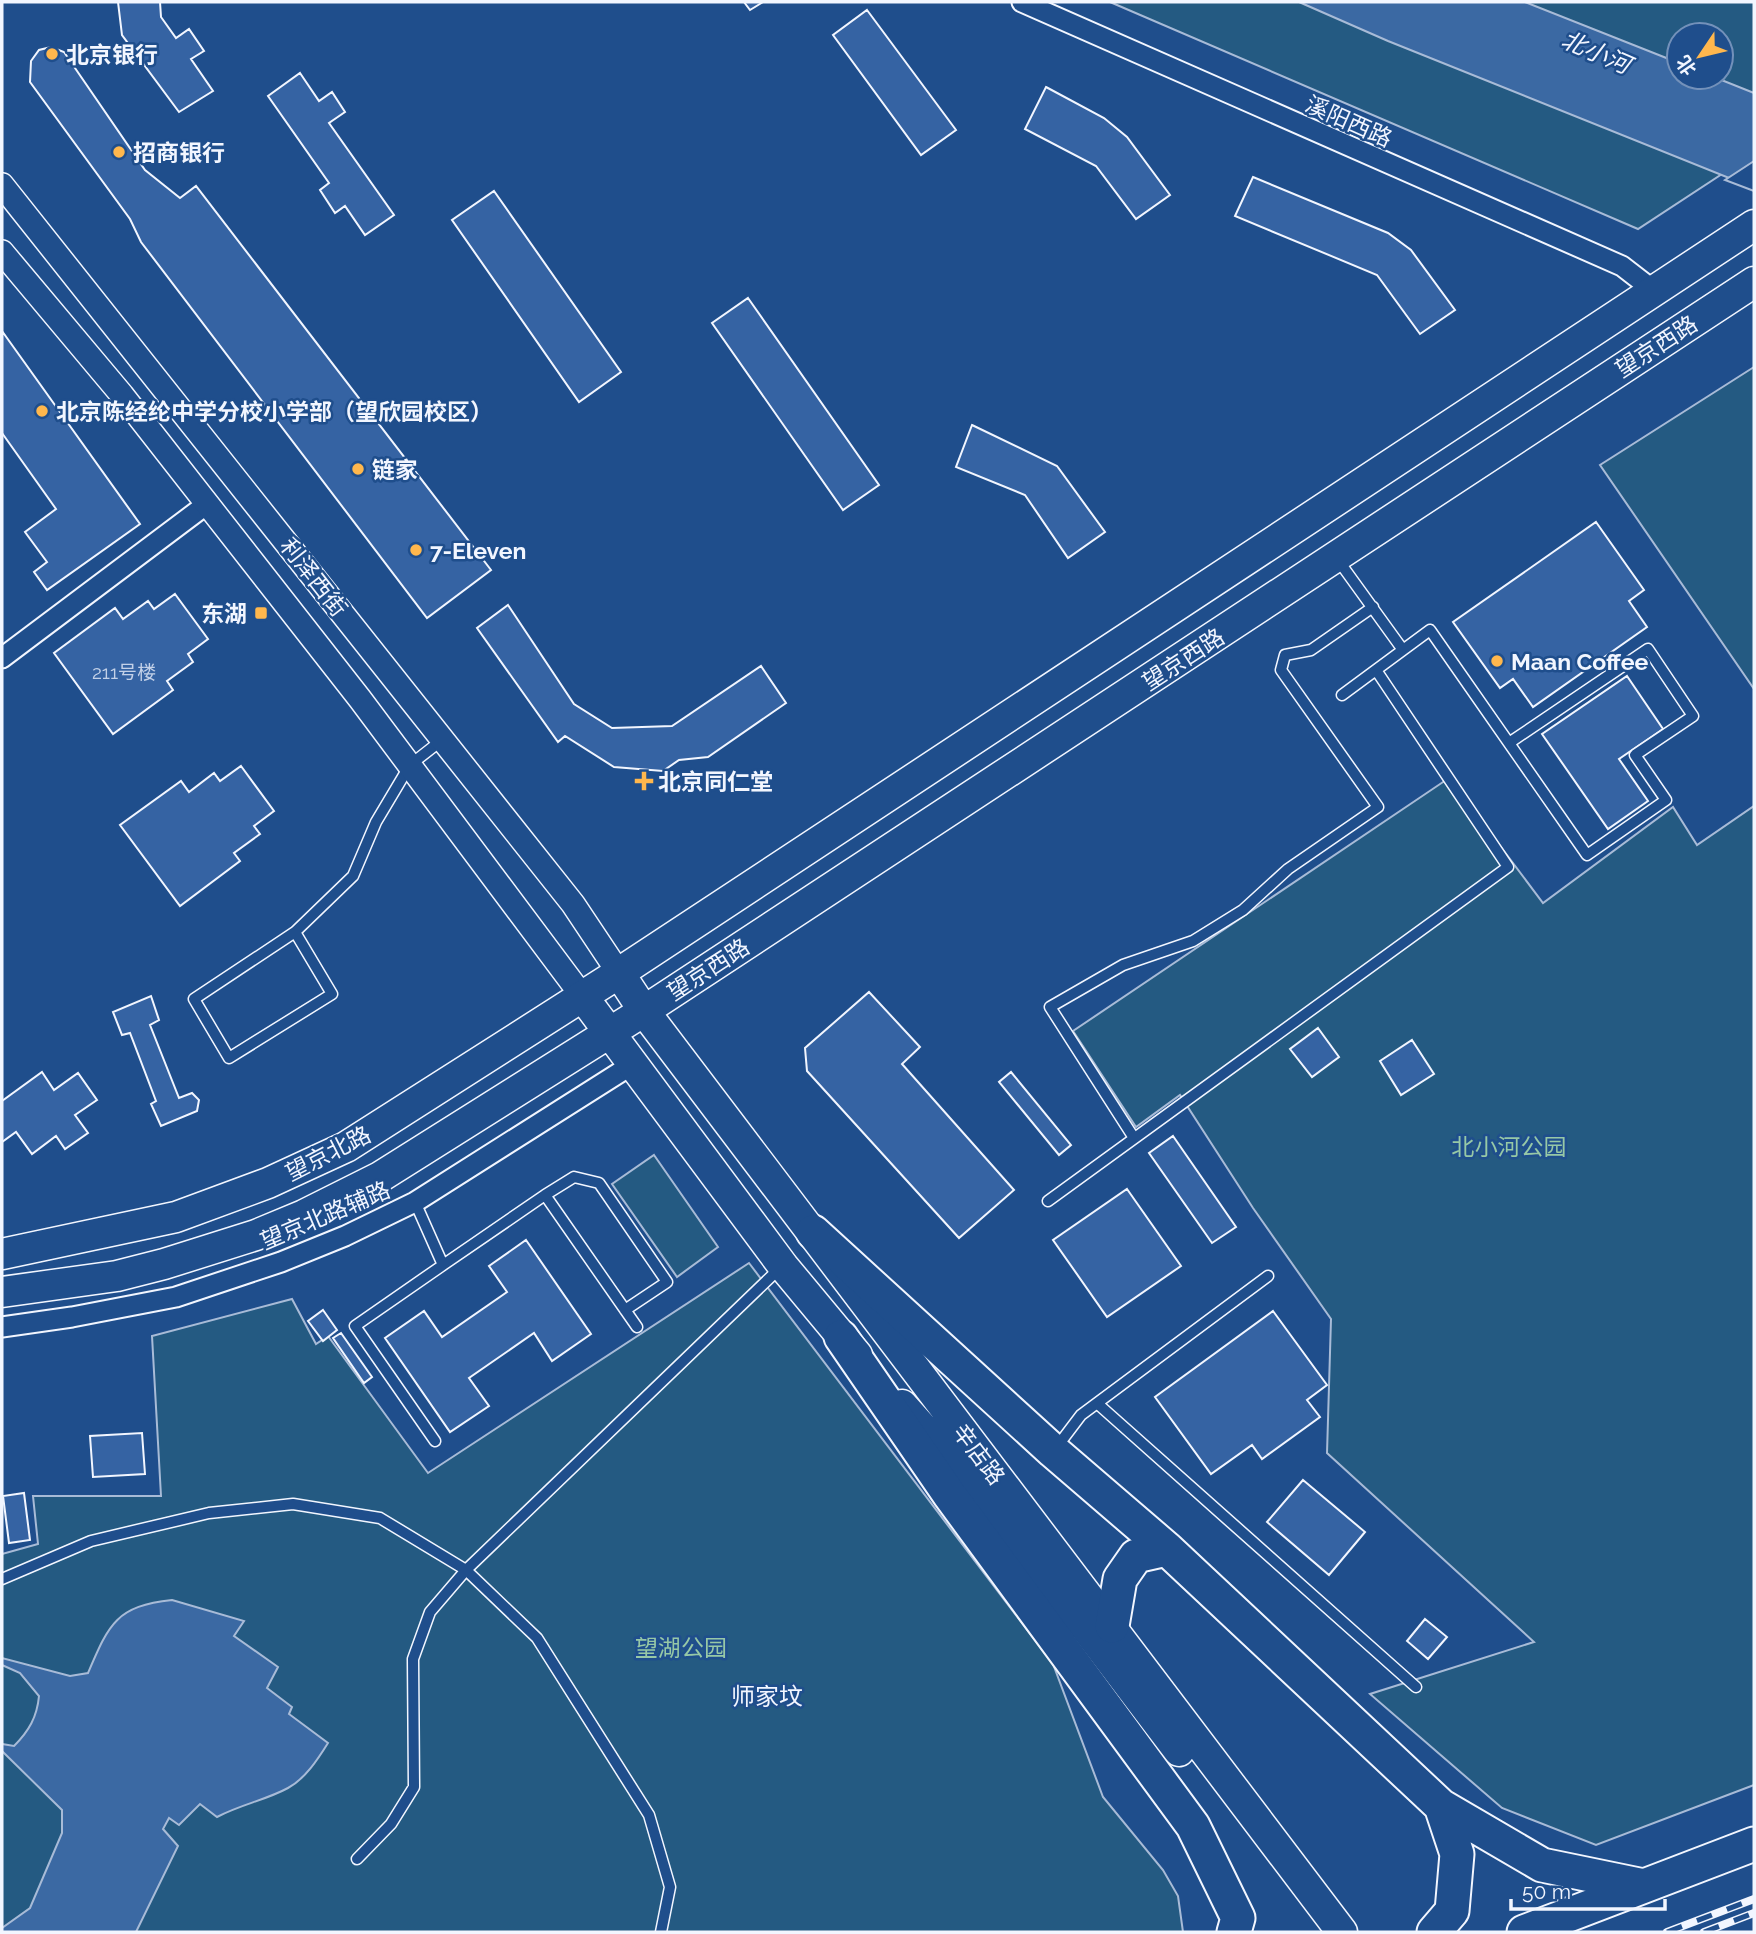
<svg xmlns="http://www.w3.org/2000/svg" width="1756" height="1934" font-family="Raleway,'Noto Sans SC',sans-serif">
  <rect width="100%" height="100%" fill="#1f4e8c"/>
  <path fill="#245a82" stroke="#a8bbd7" stroke-width="2" fill-rule="evenodd" d="M 1110,2 L 1754,2 L 1754,153 L 1638,229 ZM 1679,35 L 1721,35 L 1721,77 L 1679,77 Z
    M 1754,367 L 1754,689 L 1600,465 Z
    M 1449,778 L 1543,903 L 1673,807 L 1697,845 L 1754,806 L 1754,1785 L 1596,1845 L 1502,1808 L 1370,1694 L 1534,1642 L 1327,1453 L 1331,1319 L 1253,1208 L 1180,1095 L 1136,1127 L 1073,1031 Z
    M 654,1155 L 718,1247 L 677,1277 L 612,1184 Z
    M 749,1263 L 1053,1664 L 1103,1797 L 1163,1870 L 1178,1896 L 1183,1932 L 2,1932 L 2,1554 L 38,1544 L 33,1496 L 161,1496 L 152,1336 L 292,1299 L 316,1344 L 328,1336 L 428,1473 Z"/>
  <path fill="#3b69a3" stroke="#a8bbd7" stroke-width="2" d="M 1299,2 L 1525,2 L 1679,63 L 1679,77 L 1714,77 L 1754,93 L 1754,188 L 1388,41 Z
    M 172,1600 L 244,1621 L 234,1636 L 278,1667 L 267,1688 L 292,1707 L 289,1714 L 328,1743 C 318,1759 305,1779 288,1788 C 266,1800 242,1804 217,1817 L 200,1804 L 179,1825 L 169,1818 L 163,1829 L 178,1846 L 136,1932 L 2,1932 L 2,1928 L 30,1908 L 62,1833 L 62,1810 L 2,1751 L 2,1744 L 14,1746 C 29,1731 37,1717 39,1696 L 20,1673 L 2,1665 L 2,1658 L 70,1676 L 88,1673 C 109,1624 116,1606 172,1600 Z"/>
  <path fill="#1f4e8c" stroke="#a8bbd7" stroke-width="2" d="M 1754,161 L 1754,191 L 1725,180 Z"/>
  <path fill="#3563a3" stroke="#f2f6ff" stroke-width="2" d="M 118,2 L 160,2 L 161,17 L 176,38 L 189,29 L 204,51 L 191,59 L 213,91 L 179,112 L 122,35 Z
    M 744,2 L 763,2 L 750,10 Z
    M 867,10 L 956,130 L 921,155 L 833,35 Z
    M 51,47 L 64,52 L 145,170 L 180,198 L 196,186 L 491,570 L 427,618 L 141,242 L 130,219 L 30,82 L 31,61 L 39,50 Z
    M 300,73 L 319,101 L 332,92 L 345,112 L 329,123 L 394,215 L 365,235 L 345,206 L 335,213 L 320,190 L 329,183 L 268,96 Z
    M 1046,87 L 1104,118 L 1127,137 L 1170,195 L 1136,219 L 1096,166 L 1025,129 Z
    M 1253,177 L 1388,233 L 1411,250 L 1455,310 L 1420,334 L 1377,275 L 1235,216 Z
    M 494,191 L 621,372 L 579,402 L 452,220 Z
    M 748,298 L 879,485 L 843,510 L 712,323 Z
    M 2,331 L 140,524 L 47,590 L 34,572 L 47,562 L 25,532 L 56,509 L 2,433 Z
    M 972,425 L 1057,466 L 1105,532 L 1068,558 L 1025,495 L 956,467 Z
    M 1596,522 L 1644,590 L 1629,601 L 1647,627 L 1533,707 L 1513,679 L 1500,688 L 1453,622 Z
    M 175,594 L 208,639 L 188,654 L 193,662 L 167,681 L 173,690 L 113,734 L 54,653 L 115,608 L 123,619 L 148,601 L 154,609 Z
    M 508,605 L 574,704 L 612,728 L 672,726 L 761,666 L 786,703 L 708,757 L 679,760 L 663,771 L 614,767 L 565,736 L 558,742 L 477,628 Z
    M 1627,676 L 1663,729 L 1619,759 L 1648,801 L 1608,829 L 1542,734 Z
    M 241,766 L 274,811 L 254,826 L 260,834 L 234,853 L 240,861 L 180,906 L 120,825 L 181,781 L 189,792 L 214,773 L 220,781 Z
    M 869,992 L 920,1047 L 902,1064 L 1014,1190 L 959,1238 L 807,1071 L 805,1048 Z
    M 151,996 L 159,1020 L 150,1025 L 179,1098 L 192,1093 L 199,1100 L 197,1111 L 161,1126 L 151,1104 L 156,1101 L 130,1033 L 122,1035 L 113,1012 Z
    M 1318,1028 L 1339,1057 L 1312,1077 L 1290,1049 Z
    M 1412,1040 L 1434,1074 L 1401,1095 L 1380,1061 Z
    M 42,1072 L 54,1090 L 78,1073 L 97,1100 L 75,1115 L 88,1133 L 65,1149 L 56,1136 L 32,1154 L 16,1132 L 2,1142 L 2,1101 Z
    M 1011,1072 L 1071,1145 L 1059,1155 L 999,1082 Z
    M 1173,1136 L 1236,1227 L 1212,1243 L 1149,1153 Z
    M 1127,1189 L 1181,1266 L 1107,1317 L 1053,1240 Z
    M 526,1240 L 591,1334 L 552,1361 L 534,1333 L 469,1378 L 489,1406 L 450,1432 L 385,1338 L 424,1311 L 442,1337 L 507,1292 L 489,1266 Z
    M 323,1310 L 337,1330 L 323,1341 L 308,1321 Z
    M 1273,1311 L 1327,1385 L 1307,1400 L 1320,1417 L 1262,1459 L 1252,1445 L 1211,1474 L 1155,1397 Z
    M 341,1333 L 372,1377 L 364,1383 L 333,1338 Z
    M 142,1433 L 145,1474 L 93,1477 L 90,1436 Z
    M 1303,1480 L 1365,1532 L 1329,1575 L 1267,1522 Z
    M 24,1493 L 30,1540 L 9,1543 L 3,1496 Z
    M 1425,1619 L 1447,1637 L 1428,1659 L 1407,1641 Z"/>
  <g fill="none" stroke-linecap="round" stroke-linejoin="round">
    <defs>
      <path id="service" d="M 1338,560 L 1403,650
        M 1342,695 L 1430,630 L 1587,855 L 1666,800 L 1635,755 L 1693,716 L 1648,649 L 1509,743
        M 295,932 L 332,994 L 229,1058 L 194,999 L 295,932 L 353,876 L 376,822 L 410,765 L 442,740
        M 1134,1138 L 1050,1007 L 1123,965 L 1193,941 L 1243,910 L 1288,869 L 1378,807 L 1281,670 L 1285,655 L 1311,650 L 1373,607
        M 545,1195 L 574,1177 L 599,1183 L 667,1282 L 625,1310
        M 1048,1201 L 1508,867 L 1376,670
        M 415,1202 L 443,1265 L 355,1326 L 435,1441
        M 443,1265 L 545,1195 L 637,1327
        M 1099,1405 L 1416,1687
        M 1056,1448 L 1081,1415 L 1268,1276
        M 2,1579 L 91,1541 L 209,1513 L 293,1504 L 380,1518 L 466,1570 L 537,1638 L 649,1815 L 670,1887 L 661,1932
        M 357,1859 L 391,1824 L 414,1787 L 413,1659 L 430,1612 L 466,1570 L 780,1268"/>
      <path id="minor" d="M 1022,2 L 1622,266 L 1653,290
        M 2,658 L 207,504
        M 2,1327 L 72,1317 L 176,1297 L 281,1262 L 345,1236 L 415,1202 L 633,1064"/>
      <path id="tertiary" d="M 2,185 L 573,904 L 619,973
        M 2,252 L 122,395 L 360,699 L 583,997"/>
      <path id="primary" d="M 619,973 L 644,1011 L 1342,1932
        M 583,997 L 783,1266 L 857,1355
        M 2,1254 L 176,1217 L 268,1183 L 346,1147 L 619,973 L 1754,225
        M 2,1292 L 117,1276 L 164,1264 L 256,1235 L 304,1215 L 380,1177 L 644,1011 L 1754,282
        M 902,1405 L 1000,1515 L 1179,1751"/>
      <path id="motorway" d="M 813,1232 L 1053,1451 L 1167,1549 L 1441,1806 L 1542,1865 L 1644,1886
        M 841,1337 L 949,1494 L 1193,1826 L 1238,1918 L 1234,1932
        M 1112,1626 L 1120,1579 L 1136,1556 L 1167,1549
        M 1434,1932 L 1452,1911 L 1457,1854 L 1441,1806
        M 1524,1932 L 1754,1844"/>
    </defs>
    <use href="#service" stroke="#f2f6ff" stroke-width="13"/>
    <use href="#minor" stroke="#f2f6ff" stroke-width="23"/>
    <use href="#tertiary" stroke="#f2f6ff" stroke-width="26"/>
    <use href="#primary" stroke="#f2f6ff" stroke-width="33"/>
    <use href="#motorway" stroke="#f2f6ff" stroke-width="37"/>
    <use href="#service" stroke="#1f4e8c" stroke-width="10"/>
    <use href="#minor" stroke="#1f4e8c" stroke-width="19"/>
    <use href="#tertiary" stroke="#1f4e8c" stroke-width="23"/>
    <use href="#primary" stroke="#1f4e8c" stroke-width="30"/>
    <use href="#motorway" stroke="#1f4e8c" stroke-width="33"/>
    <defs>
      <path id="rail" d="M 1667,1932 L 1754,1899
        M 1704,1932 L 1754,1913"/>
    </defs>
    <use href="#rail" stroke="#f2f6ff" stroke-width="8"/>
    <use href="#rail" stroke="#1f4e8c" stroke-width="5" stroke-dasharray="16" stroke-linecap="butt"/>
  </g>
  <g fill="#ffb74d" stroke="#1f4e8c" stroke-width="2.5">
    <circle cx="52" cy="54" r="7"/>
    <circle cx="119" cy="152" r="7"/>
    <circle cx="42" cy="411" r="7"/>
    <circle cx="358" cy="469" r="7"/>
    <circle cx="416" cy="550" r="7"/>
    <rect x="254" y="606" width="14" height="14" rx="3.5"/>
    <circle cx="1497" cy="661" r="7"/>
    <path d="M640.5 770.5h7v7h7v7h-7v7h-7v-7h-7v-7h7z"/>
  </g>
  <g text-anchor="middle" dominant-baseline="central" stroke-width="5" stroke-linejoin="round" paint-order="stroke">
    <g font-size="19" fill="#c3d1e8">
      <text x="124" y="672">211号楼</text>
    </g>
    <g font-size="23" font-weight="bold" fill="#f2f6ff" stroke="#1f4e8c" text-anchor="start">
      <text x="66" y="54">北京银行</text>
      <text x="133" y="152">招商银行</text>
      <text x="56" y="411">北京陈经纶中学分校小学部（望欣园校区）</text>
      <text x="372" y="469">链家</text>
      <text x="430" y="550">7-Eleven</text>
      <text x="247" y="613" text-anchor="end">东湖</text>
      <text x="1511" y="661">Maan Coffee</text>
      <text x="658" y="781">北京同仁堂</text>
    </g>
    <g font-size="23" fill="#f2f6ff" stroke="#1f4e8c">
      <text transform="translate(1349 121) rotate(24)">溪阳西路</text>
      <text transform="translate(1656 346) rotate(-33)">望京西路</text>
      <text transform="translate(314 577) rotate(52)">利泽西街</text>
      <text transform="translate(1183 659) rotate(-33)">望京西路</text>
      <text transform="translate(708 969) rotate(-33)">望京西路</text>
      <text transform="translate(328 1153) rotate(-27)">望京北路</text>
      <text transform="translate(325 1215) rotate(-23)">望京北路辅路</text>
      <text transform="translate(979 1454) rotate(53)">辛店路</text>
    </g>
    <g font-size="23" fill="#97c8a6" stroke="#1f4e8c">
      <text x="1509" y="1146">北小河公园</text>
      <text x="681" y="1647">望湖公园</text>
    </g>
    <g font-size="24" font-style="italic" fill="#f2f6ff" stroke="#1f4e8c">
      <text transform="translate(1596 52) rotate(23)">北小河</text>
    </g>
    <g font-size="24" fill="#f2f6ff" stroke="#1f4e8c">
      <text x="767" y="1696">师家坟</text>
    </g>
  </g>
  <rect width="1756" height="1934" fill="none" stroke="#f2f6ff" stroke-width="7"/>
  <g transform="translate(1700 56) rotate(235)"><circle r="33" fill="#1f4e8c" stroke="#7391ba" stroke-width="2"/>
  <path d="M0-5L12 26L0 18L-12 26Z" fill="#ffb74d"/>
  <text y="-10" font-size="19" font-weight="bold" text-anchor="middle" fill="#f2f6ff">北</text>
  </g>
  <path d="M1511 1899v10h154v-10" fill="none" stroke="#f2f6ff" stroke-width="3.5"/>
  <text x="1522" y="1899" font-size="21" fill="#f2f6ff" stroke="#1f4e8c" stroke-width="5" paint-order="stroke">50 m</text>
</svg>
